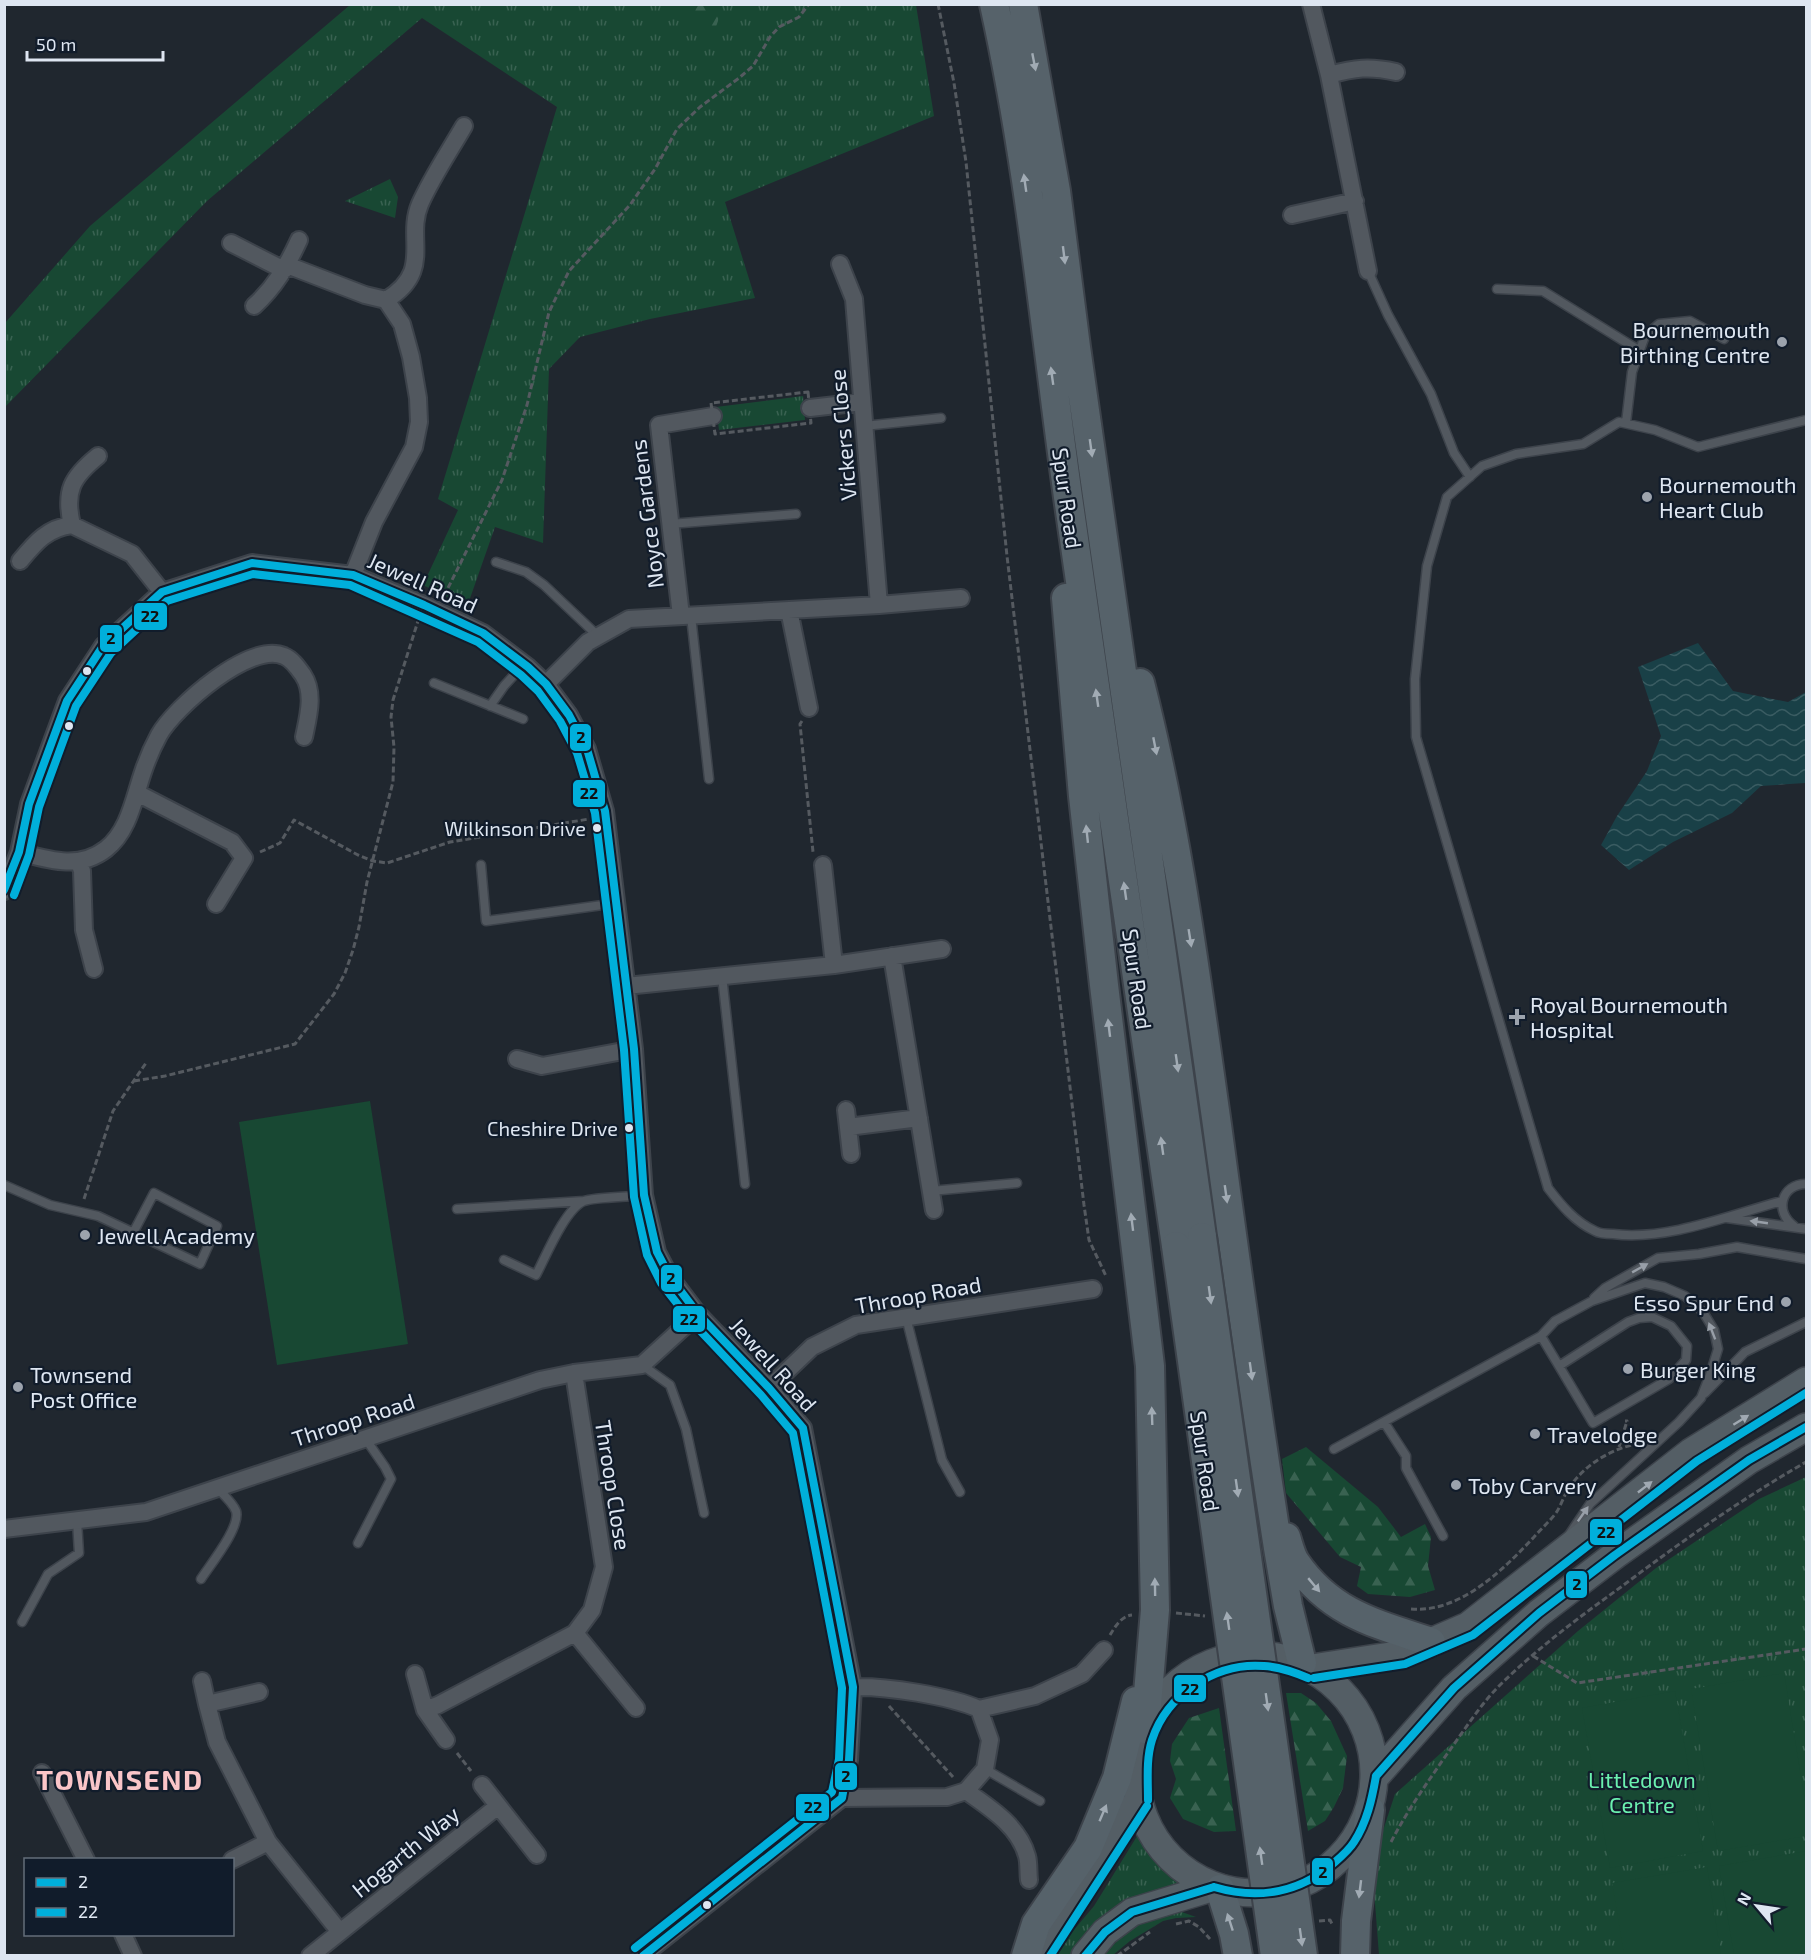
<svg xmlns="http://www.w3.org/2000/svg" width="1811" height="1960" font-family="'Exo 2',sans-serif">
  <defs>
    <pattern id="grass-tufts" width="24" height="20" patternUnits="userSpaceOnUse" patternTransform="scale(1.5)"><rect width="24" height="20" fill="#184833"/><path d="M3 7l-1-3M5 7V3M7 7l1-3M15 17l-1-3M17 17v-4M19 17l1-3" fill="none" stroke="#396251"/></pattern>
    <pattern id="forest-firs" width="22" height="20" patternUnits="userSpaceOnUse" patternTransform="scale(1.5)"><rect width="22" height="20" fill="#184833"/><path d="M5 1l3.5 6h-7zM16 11l3.5 6h-7z" fill="#396251"/></pattern>
    <pattern id="water-waves" width="16" height="10" patternUnits="userSpaceOnUse" patternTransform="scale(1.5)"><rect width="16" height="10" fill="#194047"/><path d="M0 5q4-4 8 0t8 0" fill="none" stroke="#3a5c62"/></pattern>
  </defs>
  <rect width="100%" height="100%" fill="#20272f"/>
  <path fill="url(#grass-tufts)" d="M 350,5 L 916,5 L 934,116 L 725,202 L 755,298 L 650,319 L 580,337 L 549,369 L 543,543 L 495,527 L 467,607 L 423,585 L 458,510 L 438,499 L 557,107 L 422,18 L 207,201 L 5,407 L 5,323 L 90,226 Z
    M 390,179 L 398,197 L 395,218 L 345,201 Z
    M 803,396 L 805,420 L 719,430 L 716,407 Z
    M 1806,1477 L 1806,1955 L 1379,1955 L 1372,1864 L 1395,1794 L 1578,1631 L 1656,1568 L 1759,1499 Z
    M 1139,1833 L 1148,1848 L 1164,1868 L 1188,1889 L 1150,1892 L 1138,1896 L 1093,1934 L 1071,1955 L 1052,1956 L 1094,1906 Z
    M 1179,1911 L 1196,1917 L 1176,1918 L 1163,1921 L 1130,1941 L 1113,1955 L 1103,1956 L 1133,1924 Z"/>
  <path fill="url(#forest-firs)" d="M 672,5 L 719,5 L 718,21 L 713,35 L 691,21 Z
    M 1306,1447 L 1378,1507 L 1401,1537 L 1425,1524 L 1431,1537 L 1428,1566 L 1435,1590 L 1410,1597 L 1368,1594 L 1357,1586 L 1361,1567 L 1340,1557 L 1286,1493 L 1282,1459 Z
    M 1286,1693 L 1301,1693 L 1316,1703 L 1331,1721 L 1347,1756 L 1343,1788 L 1334,1807 L 1325,1821 L 1308,1831 Z
    M 1219,1708 L 1236,1831 L 1214,1832 L 1183,1819 L 1170,1798 L 1176,1779 L 1170,1761 L 1172,1744 L 1189,1718 Z"/>
  <path fill="#184833" d="M 370,1101 L 408,1344 L 277,1365 L 239,1122 Z
    M 1784,1673 L 1806,1807 L 1806,1836 L 1718,1851 L 1691,1689 Z
    M 1675,1691 L 1703,1851 L 1610,1868 L 1582,1708 Z
    M 1806,1851 L 1806,1955 L 1734,1955 L 1719,1866 Z
    M 1707,1867 L 1721,1955 L 1624,1955 L 1612,1883 Z"/>
  <path fill="url(#water-waves)" d="M 1698,643 L 1733,691 L 1788,702 L 1806,692 L 1806,781 L 1805,783 L 1761,786 L 1732,813 L 1673,842 L 1629,870 L 1601,845 L 1617,816 L 1647,771 L 1661,736 L 1638,667 Z"/>
  <g fill="none" stroke-linecap="round" stroke-linejoin="round">
    <defs>
      <path id="service" d="M 1368,271 L 1388,315 L 1431,394 L 1454,453 L 1470,477
        M 1497,289 L 1543,291 L 1640,351
        M 1626,423 L 1632,372 L 1645,336 L 1659,324 L 1690,321 L 1724,339
        M 864,426 L 941,418
        M 670,524 L 796,514
        M 496,562 L 526,572 L 544,585 L 598,636
        M 691,616 L 709,779
        M 434,683 L 523,719
        M 490,706 L 504,686 L 524,664
        M 481,865 L 486,921 L 617,903
        M 722,976 L 745,1184
        M 4,1185 L 50,1205 L 98,1216 L 200,1264 L 217,1226 L 154,1193 L 133,1233
        M 931,1191 L 1017,1183
        M 1782,1201 C 1730,1215 1667,1241 1613,1234 C 1607,1234 1600,1234 1595,1231 C 1575,1222 1561,1205 1548,1188 L 1416,737 L 1415,679 L 1427,566 L 1447,497 L 1482,466 L 1516,454 L 1583,444 L 1619,422 L 1655,430 L 1698,447 L 1806,420
        M 457,1209 L 584,1201
        M 1727,1218 L 1806,1229
        M 1794,1226 C 1774,1212 1781,1184 1806,1184
        M 504,1260 L 536,1275 C 546,1256 565,1209 584,1201 C 595,1197 631,1197 644,1195
        M 1594,1298 L 1605,1288 L 1658,1258 L 1699,1254 L 1737,1247 L 1806,1259
        M 906,1317 L 942,1460 L 960,1492
        M 1652,1317 L 1671,1326 L 1687,1346 L 1686,1360 L 1669,1379 L 1593,1423 L 1559,1366 L 1628,1322 L 1639,1318 Z
        M 1541,1336 L 1559,1366
        M 642,1365 L 670,1385 L 686,1429 L 704,1513
        M 1705,1393 L 1745,1352 L 1806,1322
        M 1384,1422 L 1406,1456 L 1406,1468 L 1443,1536
        M 1334,1449 L 1541,1336 L 1555,1321 L 1592,1301 L 1645,1283 L 1664,1287 L 1685,1296 L 1703,1312 L 1714,1330 L 1718,1349 L 1710,1375 L 1701,1398 L 1679,1422 L 1590,1504 L 1569,1535
        M 358,1543 L 391,1479 L 385,1467 L 365,1438
        M 201,1579 C 210,1565 241,1527 236,1511 C 233,1503 223,1494 217,1488
        M 22,1622 L 48,1574 L 79,1553 L 77,1521
        M 985,1769 L 1040,1801"/>
      <path id="minor" d="M 1311,4 L 1329,75 L 1368,271
        M 1329,75 C 1355,68 1369,66 1396,72
        M 1292,215 L 1355,201
        M 231,243 L 284,270
        M 840,264 L 854,299 L 879,605
        M 287,265 L 365,295 L 386,300
        M 254,306 C 275,287 287,266 299,240
        M 810,408 L 862,402
        M 72,525 C 64,491 72,477 98,456
        M 20,561 C 35,543 47,528 72,525 L 132,554 L 162,592
        M 353,575 L 374,522 L 414,447 L 419,422 L 418,398 L 411,357 L 402,324 L 386,300 C 434,271 405,239 420,204 C 432,177 449,152 464,126
        M 789,610 L 809,708
        M 681,616 L 659,425 L 713,416
        M 546,684 L 588,642 L 629,619 L 879,605 L 961,598
        M 137,793 L 232,842 L 244,858 L 216,904
        M 19,852 C 49,860 79,870 106,849 C 129,831 134,798 143,772 C 147,760 153,746 159,735 C 175,707 250,641 284,656 C 292,659 298,668 303,675 C 315,693 308,717 304,737
        M 79,862 L 82,871 L 84,930 L 94,969
        M 823,865 L 834,965
        M 4,891 L 19,852 L 29,804 L 67,701 L 103,646 L 162,592 L 252,563 L 353,575 L 424,605 L 483,633 L 528,667 L 546,684 L 569,715 L 587,749 L 605,811 L 634,1049 L 644,1195 L 657,1252 L 670,1277 L 698,1314 L 769,1388 L 803,1428 L 853,1687 L 849,1760 L 842,1798 L 642,1956
        M 892,956 L 934,1210
        M 626,986 L 834,965 L 942,949
        M 517,1059 L 542,1066 L 634,1049
        M 846,1110 L 851,1154
        M 848,1127 L 919,1118
        M 769,1388 L 812,1347 L 856,1325 L 1093,1289
        M 4,1529 L 146,1512 L 540,1380 L 574,1373 L 642,1365 L 698,1314
        M 575,1633 L 636,1708
        M 415,1674 L 425,1710 L 446,1740
        M 202,1681 L 207,1704 L 259,1692
        M 207,1704 L 217,1742 L 268,1842 L 340,1932
        M 979,1709 L 1035,1696 L 1082,1674 L 1104,1650
        M 425,1710 L 438,1705 L 575,1633 L 592,1610 L 604,1567 L 574,1373
        M 42,1773 L 86,1860
        M 482,1785 L 537,1855
        M 966,1791 C 990,1808 1019,1826 1027,1856 C 1029,1863 1028,1872 1029,1880
        M 842,1798 L 947,1797 L 966,1791 L 985,1769 L 990,1740 L 979,1709 C 950,1696 886,1686 853,1687
        M 232,1860 L 268,1842
        M 123,1934 L 133,1956
        M 310,1956 L 498,1806"/>
      <path id="primary" d="M1136 1774a119 119 0 1 1 238 0a119 119 0 1 1-238 0Z
        M 1312,1668 L 1403,1654 L 1468,1626 L 1691,1452 L 1806,1381
        M 1376,1776 L 1454,1688 L 1539,1613 L 1615,1555 L 1749,1460 L 1806,1427
        M 1037,1956 L 1138,1800
        M 1085,1956 L 1105,1932 L 1132,1912 L 1214,1887"/>
      <path id="trunk" d="M 994,4 C 1030,166 1045,333 1068,497 C 1103,747 1140,996 1176,1246
        M 1023,4 L 1056,191 L 1076,347 L 1202,1237
        M 1066,598 L 1083,796 L 1104,985 L 1150,1366 L 1155,1610 L 1145,1729
        M 1140,683 C 1177,828 1196,977 1217,1125 C 1236,1266 1256,1407 1278,1548 L 1288,1606 L 1302,1663
        M 1286,1537 C 1289,1546 1291,1556 1296,1563 C 1331,1614 1377,1624 1431,1642
        M 1220,1889 L 1234,1934 L 1238,1956
        M 1026,1956 L 1036,1924 L 1088,1848 L 1117,1778 L 1136,1701
        M 1355,1956 L 1356,1921 L 1370,1810"/>
    </defs>
    <use href="#service" stroke="#3d434b" stroke-width="11"/>
    <use href="#minor" stroke="#3d434b" stroke-width="20"/>
    <use href="#primary" stroke="#3d434b" stroke-width="30"/>
    <use href="#trunk" stroke="#3d434b" stroke-width="32"/>
    <path stroke="#555a60" stroke-width="3" stroke-dasharray="6 3" stroke-linecap="butt" d="M 938,4 L 954,83 L 966,162 L 1007,556 L 1084,1205 L 1089,1240 L 1106,1276
      M 808,392 L 811,423 L 715,434 L 711,403 Z
      M 444,596 L 502,480 L 527,405 L 549,312 L 569,271 L 630,205 L 655,169 L 677,129 L 700,107 L 739,78 L 753,66 L 770,37 L 779,27 L 799,17 L 809,4
      M 802,721 L 800,724 L 813,852
      M 260,852 L 280,843 L 294,820 L 358,855 L 373,861 L 387,863 L 450,842 L 589,819
      M 134,1081 L 165,1076 L 295,1044 L 334,994 L 345,973 L 353,950 L 359,927 L 367,882 L 393,782 L 394,747 L 391,717 L 393,700 L 418,621
      M 84,1199 L 113,1111 L 146,1063
      M 1619,1447 L 1627,1421 L 1625,1421
      M 1411,1609 C 1460,1613 1503,1570 1534,1537 C 1541,1529 1549,1522 1556,1513 C 1560,1507 1563,1499 1566,1493 C 1581,1467 1608,1450 1636,1444
      M 1176,1613 L 1205,1616
      M 1110,1635 C 1115,1627 1121,1616 1132,1615
      M 1533,1656 L 1577,1683 L 1806,1649
      M 889,1706 L 953,1777
      M 457,1753 L 471,1771
      M 1391,1842 C 1407,1811 1427,1783 1447,1754 C 1463,1732 1478,1708 1497,1688 C 1535,1650 1578,1618 1621,1587 C 1682,1541 1740,1500 1806,1462
      M 1319,1921 L 1330,1920 L 1332,1924
      M 1176,1924 L 1189,1921 L 1199,1927 L 1210,1939
      M 1117,1956 L 1150,1932"/>
    <use href="#service" stroke="#52585f" stroke-width="8"/>
    <use href="#minor" stroke="#52585f" stroke-width="16"/>
    <use href="#primary" stroke="#545e65" stroke-width="27"/>
    <use href="#trunk" stroke="#56626a" stroke-width="28"/>
    <defs>
      <path id="trunk-bridge" d="M 1202,1237 L 1303,1956
        M 1176,1246 L 1275,1956"/>
    </defs>
    <use href="#trunk-bridge" stroke="#3d434b" stroke-width="32" stroke-linecap="butt"/>
    <use href="#trunk-bridge" stroke="#56626a" stroke-width="28"/>
    <defs>
      <path id="bus-1" d="M 4,890 L 19,852 L 29,804 L 67,701 L 103,646 L 162,592 L 252,563 L 353,575 L 424,605 L 483,633 L 528,667 L 546,684 L 569,715 L 587,749 L 605,811 L 634,1049 L 644,1195 L 657,1252 L 670,1277 L 698,1314 L 769,1388 L 803,1428 L 853,1687 L 849,1760 L 842,1798 L 643,1956
        M 1376,1776 L 1454,1688 L 1539,1613 L 1615,1555 L 1749,1460 L 1806,1427
        M 1214,1887 C 1258,1900 1300,1893 1335,1862 C 1342,1856 1349,1850 1354,1842 C 1367,1822 1372,1799 1376,1776
        M 1085,1956 L 1105,1932 L 1132,1912 L 1214,1887"/>
      <path id="bus-2" d="M 14,895 L 29,855 L 39,807 L 76,706 L 111,653 L 167,601 L 253,574 L 350,585 L 478,642 L 521,675 L 538,691 L 560,721 L 577,753 L 595,813 L 624,1050 L 634,1197 L 647,1255 L 661,1283 L 690,1320 L 761,1395 L 793,1433 L 842,1688 L 839,1759 L 832,1792 L 635,1948
        M 1314,1678 L 1405,1664 L 1473,1635 L 1697,1461 L 1806,1393
        M 1148,1800 C 1148,1780 1146,1759 1152,1740 C 1167,1694 1216,1662 1264,1666 C 1280,1667 1294,1672 1308,1678
        M 1050,1956 L 1147,1806"/>
    </defs>
    <use href="#bus-1" stroke="#111c2b" stroke-width="12"/>
    <use href="#bus-2" stroke="#111c2b" stroke-width="12"/>
    <use href="#bus-1" stroke="#00afdb" stroke-width="8"/>
    <use href="#bus-2" stroke="#00afdb" stroke-width="8"/>
  </g>
  <defs><path id="oneway-solid" d="M-6-.8H1V-3.2L6.5 0L1 3.2V.8H-6Z" transform="scale(1.5)"/></defs>
  <g fill="#a1abb4">
    <use href="#oneway-solid" transform="translate(1034 62) rotate(79)"/>
    <use href="#oneway-solid" transform="translate(1025 183) rotate(-98)"/>
    <use href="#oneway-solid" transform="translate(1064 255) rotate(83)"/>
    <use href="#oneway-solid" transform="translate(1052 376) rotate(-98)"/>
    <use href="#oneway-solid" transform="translate(1091 448) rotate(82)"/>
    <use href="#oneway-solid" transform="translate(1097 698) rotate(-98)"/>
    <use href="#oneway-solid" transform="translate(1155 746) rotate(79)"/>
    <use href="#oneway-solid" transform="translate(1087 834) rotate(-96)"/>
    <use href="#oneway-solid" transform="translate(1125 891) rotate(-98)"/>
    <use href="#oneway-solid" transform="translate(1190 938) rotate(81)"/>
    <use href="#oneway-solid" transform="translate(1109 1028) rotate(-97)"/>
    <use href="#oneway-solid" transform="translate(1177 1063) rotate(82)"/>
    <use href="#oneway-solid" transform="translate(1162 1146) rotate(-98)"/>
    <use href="#oneway-solid" transform="translate(1226 1194) rotate(82)"/>
    <use href="#oneway-solid" transform="translate(1132 1222) rotate(-97)"/>
    <use href="#oneway-solid" transform="translate(1210 1295) rotate(82)"/>
    <use href="#oneway-solid" transform="translate(1251 1371) rotate(82)"/>
    <use href="#oneway-solid" transform="translate(1152 1416) rotate(-92)"/>
    <use href="#oneway-solid" transform="translate(1237 1488) rotate(82)"/>
    <use href="#oneway-solid" transform="translate(1314 1585) rotate(50)"/>
    <use href="#oneway-solid" transform="translate(1155 1587) rotate(-91)"/>
    <use href="#oneway-solid" transform="translate(1228 1621) rotate(-98)"/>
    <use href="#oneway-solid" transform="translate(1267 1702) rotate(82)"/>
    <use href="#oneway-solid" transform="translate(1103 1813) rotate(-67)"/>
    <use href="#oneway-solid" transform="translate(1261 1856) rotate(-98)"/>
    <use href="#oneway-solid" transform="translate(1360 1889) rotate(97)"/>
    <use href="#oneway-solid" transform="translate(1230 1922) rotate(-108)"/>
    <use href="#oneway-solid" transform="translate(1301 1937) rotate(82)"/>
  </g>
  <g fill="#989fa8">
    <use href="#oneway-solid" transform="translate(1759 1222) rotate(-172)"/>
    <use href="#oneway-solid" transform="translate(1640 1268) rotate(-29)"/>
    <use href="#oneway-solid" transform="translate(1712 1331) rotate(-111)"/>
    <use href="#oneway-solid" transform="translate(1583 1514) rotate(-55)"/>
  </g>
  <g fill="#a0a9b2">
    <use href="#oneway-solid" transform="translate(1741 1420) rotate(-32)"/>
    <use href="#oneway-solid" transform="translate(1645 1487) rotate(-38)"/>
  </g>
  <g fill="#9ca3ad" stroke="#111c2b" stroke-width="2">
    <circle cx="1782" cy="342" r="6"/>
    <circle cx="1647" cy="497" r="6"/>
    <path d="M1514 1008h6v6h6v6h-6v6h-6v-6h-6v-6h6z"/>
    <circle cx="85" cy="1235" r="6"/>
    <circle cx="1786" cy="1302" r="6"/>
    <circle cx="1628" cy="1369" r="6"/>
    <circle cx="18" cy="1387" r="6"/>
    <circle cx="1535" cy="1434" r="6"/>
    <circle cx="1456" cy="1485" r="6"/>
  </g>
  <g fill="#dee6f1" stroke="#111c2b" stroke-width="2">
    <circle cx="87" cy="671" r="5"/>
    <circle cx="69" cy="726" r="5"/>
    <circle cx="597" cy="828" r="5"/>
    <circle cx="629" cy="1128" r="5"/>
    <circle cx="707" cy="1905" r="5"/>
  </g>
  <g text-anchor="middle" dominant-baseline="central" stroke-width="4.5" stroke-linejoin="round" paint-order="stroke">
    <g font-size="20" fill="#dee6f1" stroke="#111c2b" text-anchor="end">
      <text x="586" y="828">Wilkinson Drive</text>
      <text x="618" y="1128">Cheshire Drive</text>
    </g>
    <g font-size="22" fill="#dee6f1" stroke="#111c2b" text-anchor="start">
      <text x="1770" y="329" text-anchor="end">Bournemouth<tspan x="1770" dy="25">Birthing Centre</tspan></text>
      <text x="1659" y="484">Bournemouth<tspan x="1659" dy="25">Heart Club</tspan></text>
      <text x="1530" y="1004">Royal Bournemouth<tspan x="1530" dy="25">Hospital</tspan></text>
      <text x="97" y="1235">Jewell Academy</text>
      <text x="1774" y="1302" text-anchor="end">Esso Spur End</text>
      <text x="1640" y="1369">Burger King</text>
      <text x="30" y="1374">Townsend<tspan x="30" dy="25">Post Office</tspan></text>
      <text x="1547" y="1434">Travelodge</text>
      <text x="1468" y="1485">Toby Carvery</text>
    </g>
    <g font-size="22" fill="#dee6f1" stroke="#111c2b">
      <text transform="translate(842 435) rotate(-95)">Vickers Close</text>
      <text transform="translate(1068 498) rotate(82)">Spur Road</text>
      <text transform="translate(646 514) rotate(-97)">Noyce Gardens</text>
      <text transform="translate(423 582) rotate(24)">Jewell Road</text>
      <text transform="translate(1138 979) rotate(82)">Spur Road</text>
      <text transform="translate(918 1294) rotate(-10)">Throop Road</text>
      <text transform="translate(774 1364) rotate(48)">Jewell Road</text>
      <text transform="translate(353 1419) rotate(-18)">Throop Road</text>
      <text transform="translate(1206 1461) rotate(82)">Spur Road</text>
      <text transform="translate(614 1485) rotate(81)">Throop Close</text>
      <text transform="translate(405 1851) rotate(-39)">Hogarth Way</text>
    </g>
    <g font-size="22" fill="#6bf0af" stroke="#111c2b">
      <text x="1642" y="1779">Littledown<tspan x="1642" dy="25">Centre</tspan></text>
    </g>
    <g font-size="28" font-weight="bold" letter-spacing="1.5" fill="#fac5c8" stroke="#111c2b">
      <text x="120" y="1779">TOWNSEND</text>
    </g>
  </g>
  <g stroke="#111c2b" stroke-width="2">
    <rect x="133" y="602" width="35" height="29" rx="6" fill="#00afdb"/>
    <rect x="99" y="624" width="24" height="29" rx="6" fill="#00afdb"/>
    <rect x="569" y="723" width="23" height="29" rx="6" fill="#00afdb"/>
    <rect x="572" y="779" width="34" height="29" rx="6" fill="#00afdb"/>
    <rect x="660" y="1264" width="23" height="29" rx="6" fill="#00afdb"/>
    <rect x="672" y="1305" width="34" height="28" rx="6" fill="#00afdb"/>
    <rect x="1589" y="1518" width="34" height="28" rx="6" fill="#00afdb"/>
    <rect x="1565" y="1570" width="23" height="29" rx="6" fill="#00afdb"/>
    <rect x="1173" y="1674" width="34" height="29" rx="6" fill="#00afdb"/>
    <rect x="834" y="1762" width="24" height="29" rx="6" fill="#00afdb"/>
    <rect x="795" y="1793" width="35" height="29" rx="6" fill="#00afdb"/>
    <rect x="1311" y="1857" width="23" height="29" rx="6" fill="#00afdb"/>
  </g>
  <g font-size="16" text-anchor="middle" font-weight="bold" fill="#111">
    <text x="150" y="622">22</text>
    <text x="111" y="644">2</text>
    <text x="581" y="743">2</text>
    <text x="589" y="799">22</text>
    <text x="671" y="1284">2</text>
    <text x="689" y="1325">22</text>
    <text x="1606" y="1538">22</text>
    <text x="1577" y="1590">2</text>
    <text x="1190" y="1695">22</text>
    <text x="846" y="1782">2</text>
    <text x="813" y="1813">22</text>
    <text x="1323" y="1878">2</text>
  </g>
  <rect width="1811" height="1960" fill="none" stroke="#dee6f1" stroke-width="12"/>
  <rect x="24" y="1858" width="210" height="78" fill="#111c2b" stroke="#636d7a" stroke-width="1.5"/>
  <rect x="36" y="1878" width="30" height="9" fill="#00afdb" stroke="#636d7a" stroke-width="1.5"/>
  <text x="78" y="1888" font-size="18" fill="#dee6f1">2</text>
  <rect x="36" y="1908" width="30" height="9" fill="#00afdb" stroke="#636d7a" stroke-width="1.5"/>
  <text x="78" y="1918" font-size="18" fill="#dee6f1">22</text>
  <g transform="translate(1757 1906) rotate(299)" stroke="#111c2b" stroke-width="4.5" paint-order="stroke">
  <path d="M0-4.5L10 22L0 15L-10 22Z" fill="#dee6f1"/>
  <text y="-9" font-size="16" font-weight="bold" text-anchor="middle" fill="#dee6f1">N</text>
  </g>
  <path d="M27 51v9h136v-9" fill="none" stroke="#dee6f1" stroke-width="3"/>
  <text x="36" y="51" font-size="18" fill="#dee6f1" stroke="#111c2b" stroke-width="4.5" paint-order="stroke">50 m</text>
</svg>
